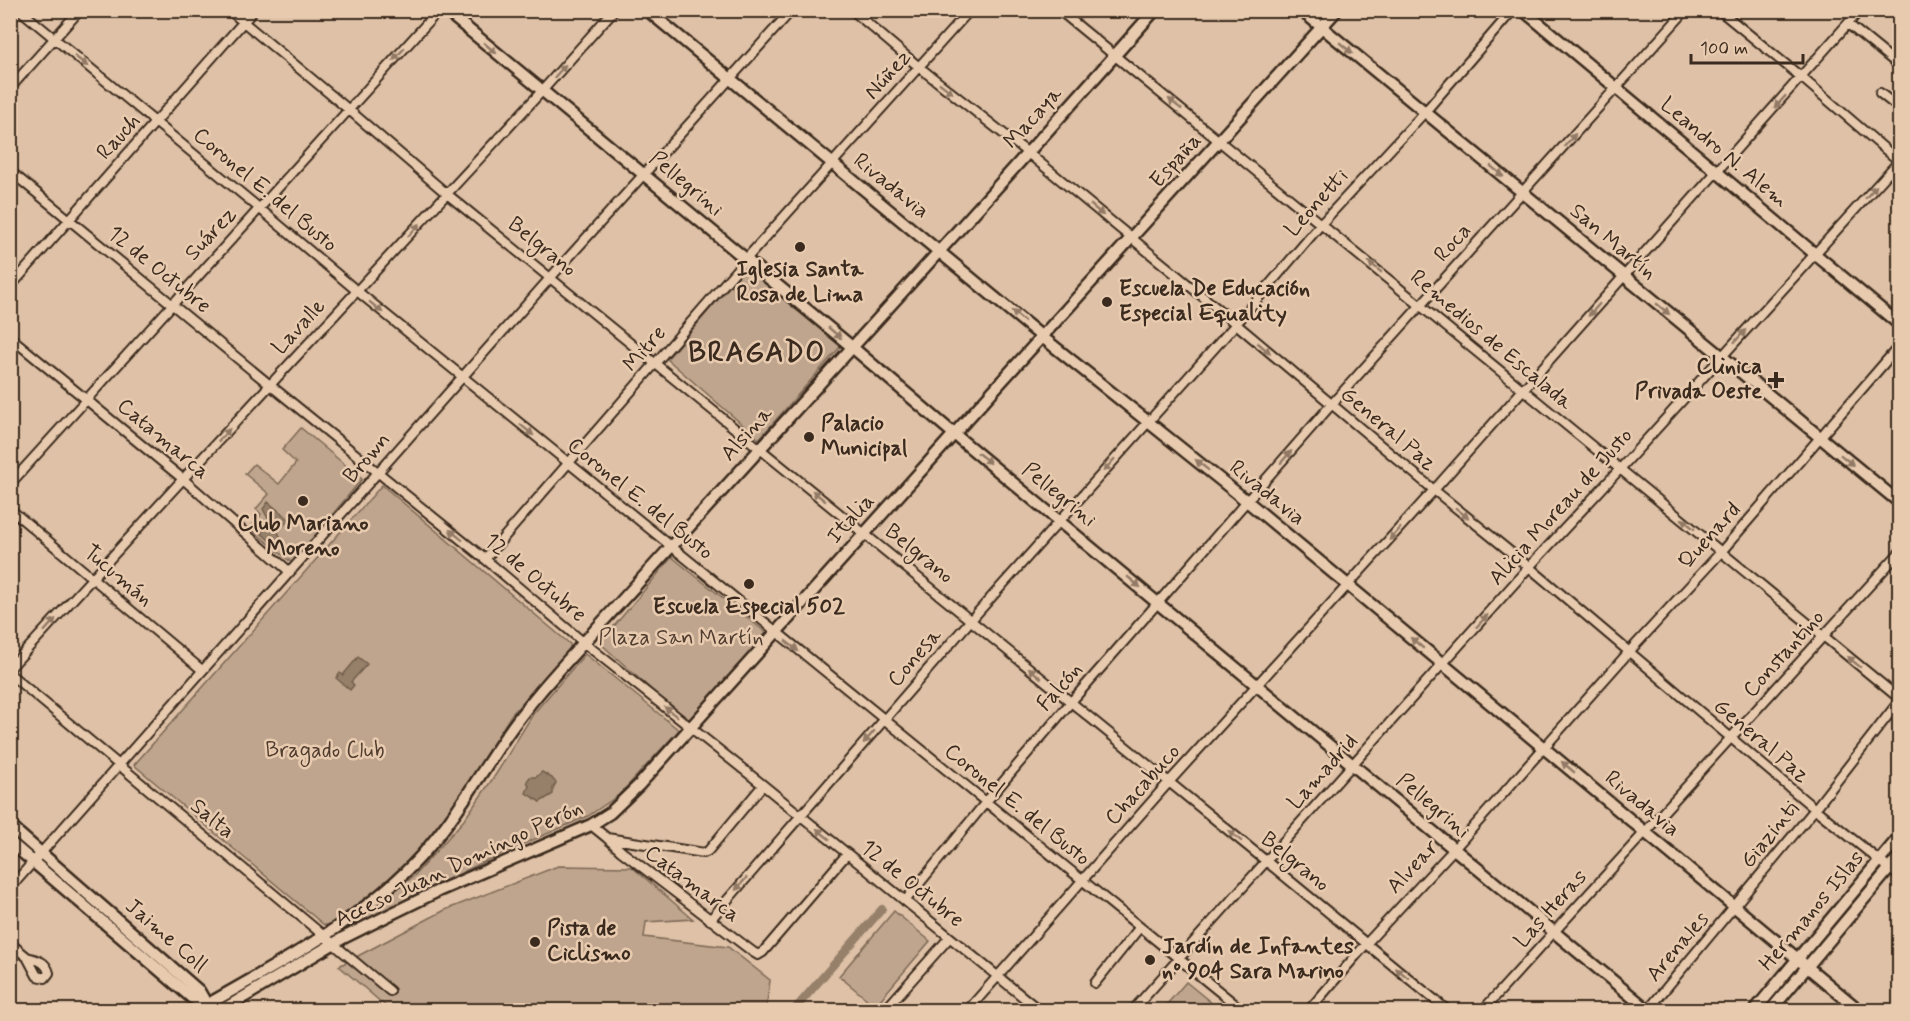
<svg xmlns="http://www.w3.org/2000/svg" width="1910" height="1021" font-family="Mynerve,sans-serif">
  <rect width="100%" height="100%" fill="#dec1a6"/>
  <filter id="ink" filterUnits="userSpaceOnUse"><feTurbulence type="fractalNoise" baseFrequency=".0167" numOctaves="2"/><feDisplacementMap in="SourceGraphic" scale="12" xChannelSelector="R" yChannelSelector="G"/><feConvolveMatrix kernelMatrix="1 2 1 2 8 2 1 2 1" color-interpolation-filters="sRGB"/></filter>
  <g filter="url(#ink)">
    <path fill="#bfa58d" stroke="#7d6856" stroke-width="1.5" d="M 748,265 L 841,346 L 759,439 L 667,359 Z
      M 301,428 L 362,479 L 292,563 L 250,528 L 261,514 L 256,509 L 269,494 L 245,474 L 254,464 L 279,484 L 296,463 L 282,450 Z
      M 382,485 L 570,644 L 570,653 L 511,715 L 460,797 L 402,871 L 335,925 L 324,925 L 134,765 Z
      M 672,557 L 769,635 L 688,723 L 600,643 Z
      M 585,654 L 679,730 L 619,795 L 588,816 L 498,855 L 396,905 L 348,933 L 345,932 L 345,926 L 414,876 L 464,820 L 496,774 L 533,714 Z
      M 1899,843 L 1899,851 L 1768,1010 L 1761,1010 Z
      M 558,866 L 632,867 L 693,919 L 646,922 L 644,937 L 728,947 L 770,980 L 766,1010 L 390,1010 L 339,966 L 445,910 Z
      M 894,911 L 930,941 L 875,1006 L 839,976 Z
      M 1186,982 L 1213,1004 L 1208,1010 L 1162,1010 Z"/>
    <path fill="#96806b" stroke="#725e4c" stroke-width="1.5" d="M 268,502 L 289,519 L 278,532 L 282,540 L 277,547 L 261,533 L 270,522 L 263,509 Z
      M 358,657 L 367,664 L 351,682 L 354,685 L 350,690 L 336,678 L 340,673 L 343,675 Z
      M 542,772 L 552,778 L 556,783 L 553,788 L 553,794 L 540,802 L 526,793 L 529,786 L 527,781 L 530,777 L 536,777 Z"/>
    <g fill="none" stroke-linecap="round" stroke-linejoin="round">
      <path stroke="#96806b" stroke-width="8" d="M 794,1010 L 882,909"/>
      <defs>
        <path id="minor" d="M 20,10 L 259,208 L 357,291 L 1242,1010
          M 229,10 L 348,109 L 447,194 L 1266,861 L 1447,1010
          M 852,10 L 919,67 L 1028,153 L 1236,324 L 1434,490 L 1529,567 L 1815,809 L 1900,877
          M 1059,10 C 1341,238 1620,469 1900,699
          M 1719,10 L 1801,77 L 1900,162
          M 1848,24 L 1896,63
          M 10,88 L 80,10
          M 1880,93 L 1900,109
          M 10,171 L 270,385 L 485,559 L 583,642 L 763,785 L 1039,1010
          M 10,287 L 254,10
          M 10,337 L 183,479 L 290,572
          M 10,484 L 439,10
          M 10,509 L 202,670
          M 485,559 L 746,259 L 970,10
          M 10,668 L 183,479 L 542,91 L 614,10
          M 10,674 L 390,991
          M 591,825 L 607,838 L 704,853 L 708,851 L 763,785
          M 607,838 L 621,851 L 753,952 L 758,955 L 763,952 L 847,854
          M 10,888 L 551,277 L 792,10
          M 905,901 L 986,802 L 1071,702 L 1331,405 L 1686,10
          M 710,920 L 971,620 L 1236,324 L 1322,223 L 1424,113 L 1513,10
          M 10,943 L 27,957 L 37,976 L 45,978 L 49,973 C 46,961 37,960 27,957
          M 1095,983 L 1140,927
          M 885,1010 L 949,938
          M 968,1010 L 1169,782 L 1434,490 L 1860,10
          M 1133,1010 L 1529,567 L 1620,469 L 1900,160
          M 1309,1010 L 1366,944 L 1454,849 L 1628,653 L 1721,552 L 1900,345
          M 1483,1010 L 1900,552
          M 1648,1010 L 1815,809 L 1900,700"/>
        <path id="secondary" d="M 445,10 L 852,347 L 954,434 L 1648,1010
          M 647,10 L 1041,336 L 1248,502 L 1859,1010
          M 1301,10 L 1900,503
          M 1523,10 L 1900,325
          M 10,826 L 199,991 L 207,1005
          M 10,842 L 192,998 L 207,1005 L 213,1010
          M 198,1010 C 275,965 360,923 421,856 C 454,819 479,776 506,736 C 530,701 559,670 587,639 C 777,430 968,222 1155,10
          M 222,1010 L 343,938 L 391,914 L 438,891 L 591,825 L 610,813 L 639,785 L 954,434 L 1337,10
          M 1755,1010 L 1900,836
          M 1771,1010 L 1900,856"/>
      </defs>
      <use href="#minor" stroke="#3b2a1e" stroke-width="12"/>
      <use href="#secondary" stroke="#3b2a1e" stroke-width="15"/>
      <use href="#minor" stroke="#e8cbaf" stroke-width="8"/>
      <use href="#secondary" stroke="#e8cbaf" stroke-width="10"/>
    </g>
    <defs><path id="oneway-solid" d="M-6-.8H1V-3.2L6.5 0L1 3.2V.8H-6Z" transform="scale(1.5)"/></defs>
    <g fill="#927a66">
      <use href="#oneway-solid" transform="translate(490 48) rotate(40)"/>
      <use href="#oneway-solid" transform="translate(1346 48) rotate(40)"/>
      <use href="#oneway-solid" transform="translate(399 54) rotate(133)"/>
      <use href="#oneway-solid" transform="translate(81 61) rotate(39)"/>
      <use href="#oneway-solid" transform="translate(560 71) rotate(-48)"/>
      <use href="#oneway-solid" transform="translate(946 88) rotate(38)"/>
      <use href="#oneway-solid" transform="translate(1780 102) rotate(132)"/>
      <use href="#oneway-solid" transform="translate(1175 104) rotate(-141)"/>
      <use href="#oneway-solid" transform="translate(1570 140) rotate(-49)"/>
      <use href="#oneway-solid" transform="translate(1497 171) rotate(39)"/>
      <use href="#oneway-solid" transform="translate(1871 192) rotate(-48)"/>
      <use href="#oneway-solid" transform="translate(1097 210) rotate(40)"/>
      <use href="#oneway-solid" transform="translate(414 230) rotate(-47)"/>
      <use href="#oneway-solid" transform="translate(1375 267) rotate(-140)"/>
      <use href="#oneway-solid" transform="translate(376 307) rotate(39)"/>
      <use href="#oneway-solid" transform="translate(1663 309) rotate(40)"/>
      <use href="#oneway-solid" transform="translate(1594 310) rotate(132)"/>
      <use href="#oneway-solid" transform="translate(1018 316) rotate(-140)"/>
      <use href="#oneway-solid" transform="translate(835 333) rotate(40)"/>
      <use href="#oneway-solid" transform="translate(1740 336) rotate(-48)"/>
      <use href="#oneway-solid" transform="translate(1264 348) rotate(40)"/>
      <use href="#oneway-solid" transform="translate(527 430) rotate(39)"/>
      <use href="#oneway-solid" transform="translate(224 435) rotate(-47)"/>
      <use href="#oneway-solid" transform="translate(1286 457) rotate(-49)"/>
      <use href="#oneway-solid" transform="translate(984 458) rotate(39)"/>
      <use href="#oneway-solid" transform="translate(1847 460) rotate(39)"/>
      <use href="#oneway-solid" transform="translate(1109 465) rotate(132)"/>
      <use href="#oneway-solid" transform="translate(1202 465) rotate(-141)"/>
      <use href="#oneway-solid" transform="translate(819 496) rotate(-141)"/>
      <use href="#oneway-solid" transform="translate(1462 513) rotate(39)"/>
      <use href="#oneway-solid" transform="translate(1688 524) rotate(-141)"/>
      <use href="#oneway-solid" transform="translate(1395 534) rotate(132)"/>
      <use href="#oneway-solid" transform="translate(456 535) rotate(-141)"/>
      <use href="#oneway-solid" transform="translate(1134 582) rotate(40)"/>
      <use href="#oneway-solid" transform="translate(1482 621) rotate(-48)"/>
      <use href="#oneway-solid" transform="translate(50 625) rotate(-48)"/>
      <use href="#oneway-solid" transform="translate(1417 643) rotate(-140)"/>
      <use href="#oneway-solid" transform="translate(792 646) rotate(39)"/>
      <use href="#oneway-solid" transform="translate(1854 662) rotate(-141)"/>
      <use href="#oneway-solid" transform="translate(1035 673) rotate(-140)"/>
      <use href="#oneway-solid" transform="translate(671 712) rotate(-142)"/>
      <use href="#oneway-solid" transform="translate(869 737) rotate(131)"/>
      <use href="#oneway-solid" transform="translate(1568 767) rotate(-140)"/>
      <use href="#oneway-solid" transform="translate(823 834) rotate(-141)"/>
      <use href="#oneway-solid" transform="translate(1235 836) rotate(-141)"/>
      <use href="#oneway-solid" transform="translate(741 884) rotate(131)"/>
      <use href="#oneway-solid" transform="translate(1402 973) rotate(-141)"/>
    </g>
  </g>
  <g fill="#3b2a1e" stroke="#e8cbaf" stroke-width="2">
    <circle cx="800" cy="247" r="6"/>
    <circle cx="1107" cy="302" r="6"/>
    <path d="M1773 371h6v6h6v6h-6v6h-6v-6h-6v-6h6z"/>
    <circle cx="809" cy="437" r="6"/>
    <circle cx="303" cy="501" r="6"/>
    <circle cx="749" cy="584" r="6"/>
    <circle cx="535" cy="942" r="6"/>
    <circle cx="1150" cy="960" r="6"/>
  </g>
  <g text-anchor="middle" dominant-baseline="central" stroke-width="5" stroke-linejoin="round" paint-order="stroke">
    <g font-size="22" fill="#3b2a1e" stroke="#e8cbaf">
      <text transform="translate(888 75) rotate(-48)">Núñez</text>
      <text transform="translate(1033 118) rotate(-48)">Macaya</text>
      <text transform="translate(119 137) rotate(-48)">Rauch</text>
      <text transform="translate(1724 153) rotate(40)">Leandro N. Alem</text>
      <text transform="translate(1176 161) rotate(-48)">España</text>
      <text transform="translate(686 184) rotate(40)">Pellegrini</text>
      <text transform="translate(891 186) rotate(39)">Rivadavia</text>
      <text transform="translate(265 190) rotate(40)">Coronel E. del Busto</text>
      <text transform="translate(1317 203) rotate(-48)">Leonetti</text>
      <text transform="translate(211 234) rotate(-47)">Suárez</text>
      <text transform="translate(1613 242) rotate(40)">San Martín</text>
      <text transform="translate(1453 243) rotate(-48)">Roca</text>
      <text transform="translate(542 247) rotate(39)">Belgrano</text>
      <text transform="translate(159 270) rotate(39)">12 de Octubre</text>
      <text transform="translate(299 327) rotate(-47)">Lavalle</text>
      <text transform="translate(1491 340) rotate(40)">Remedios de Escalada</text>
      <text transform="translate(645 349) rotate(-49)">Mitre</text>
      <text transform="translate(1388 429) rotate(40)">General Paz</text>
      <text transform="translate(747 434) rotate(-48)">Alsina</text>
      <text transform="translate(163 439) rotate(40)">Catamarca</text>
      <text transform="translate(367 458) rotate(-49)">Brown</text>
      <text transform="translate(1267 493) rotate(39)">Rivadavia</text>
      <text transform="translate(1059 495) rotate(39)">Pellegrini</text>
      <text transform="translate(640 499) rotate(39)">Coronel E. del Busto</text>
      <text transform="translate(1561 507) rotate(-48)">Alicia Moreau de Justo</text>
      <text transform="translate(851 519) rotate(-48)">Italia</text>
      <text transform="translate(1710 536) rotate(-48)">Quenard</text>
      <text transform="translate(919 554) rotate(39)">Belgrano</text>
      <text transform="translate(118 576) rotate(40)">Tucumán</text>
      <text transform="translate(535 578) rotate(40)">12 de Octubre</text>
      <text transform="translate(1784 654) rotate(-48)">Constantino</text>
      <text transform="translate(915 658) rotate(-49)">Conesa</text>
      <text transform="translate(1060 687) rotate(-49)">Falcón</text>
      <text transform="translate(1761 741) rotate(40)">General Paz</text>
      <text transform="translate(1323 772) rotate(-48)">Lamadrid</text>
      <text transform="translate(1143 785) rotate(-48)">Chacabuco</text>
      <text transform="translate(1642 804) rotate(40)">Rivadavia</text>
      <text transform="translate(1017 805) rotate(39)">Coronel E. del Busto</text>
      <text transform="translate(1433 806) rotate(40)">Pellegrini</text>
      <text transform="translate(212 819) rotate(40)">Salta</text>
      <text transform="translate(1770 835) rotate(-51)">Giazinti</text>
      <text transform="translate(1295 862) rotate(39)">Belgrano</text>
      <text transform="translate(459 864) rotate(-25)">Acceso Juan Domingo Perón</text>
      <text transform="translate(1413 867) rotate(-47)">Alvear</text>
      <text transform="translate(692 884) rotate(37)">Catamarca</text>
      <text transform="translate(912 884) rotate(39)">12 de Octubre</text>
      <text transform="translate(1551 909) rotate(-48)">Las Heras</text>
      <text transform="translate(1812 911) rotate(-50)">Hermanos Islas</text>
      <text transform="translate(166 936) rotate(41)">Jaime Coll</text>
      <text transform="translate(1678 947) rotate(-50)">Arenales</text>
    </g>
    <g font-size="22" font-weight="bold" fill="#3b2a1e" stroke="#e8cbaf" text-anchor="start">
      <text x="800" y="270" text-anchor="middle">Iglesia Santa<tspan x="800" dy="25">Rosa de Lima</tspan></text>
      <text x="1119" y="289">Escuela De Educación<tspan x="1119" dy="25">Especial Equality</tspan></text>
      <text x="1762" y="367" text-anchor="end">Clinica<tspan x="1762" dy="25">Privada Oeste</tspan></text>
      <text x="821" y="424">Palacio<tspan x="821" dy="25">Municipal</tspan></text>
      <text x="303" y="524" text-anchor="middle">Club Mariano<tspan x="303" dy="25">Moreno</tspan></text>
      <text x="749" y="607" text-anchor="middle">Escuela Especial 502</text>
      <text x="547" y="929">Pista de<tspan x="547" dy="25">Ciclismo</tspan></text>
      <text x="1162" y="947">Jardín de Infantes<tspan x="1162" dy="25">nº 904 Sara Marino</tspan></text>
    </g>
    <g font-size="22" fill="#4f3c2f" stroke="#e8cbaf">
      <text x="681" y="638">Plaza San Martín</text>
      <text x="325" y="751">Bragado Club</text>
    </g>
    <g font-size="28" font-weight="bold" letter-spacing="1.5" fill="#3b2a1e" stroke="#e8cbaf">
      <text x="757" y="353">BRAGADO</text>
    </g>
  </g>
  <rect width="1910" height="1021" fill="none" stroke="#e8cbaf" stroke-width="36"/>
  <rect x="18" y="18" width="1874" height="985" fill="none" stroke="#3b2a1e" stroke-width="2" filter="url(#ink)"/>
  <path d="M1691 54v9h112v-9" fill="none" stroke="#3b2a1e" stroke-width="3"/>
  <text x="1700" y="54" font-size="18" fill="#3b2a1e" stroke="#e8cbaf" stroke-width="4.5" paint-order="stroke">100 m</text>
</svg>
